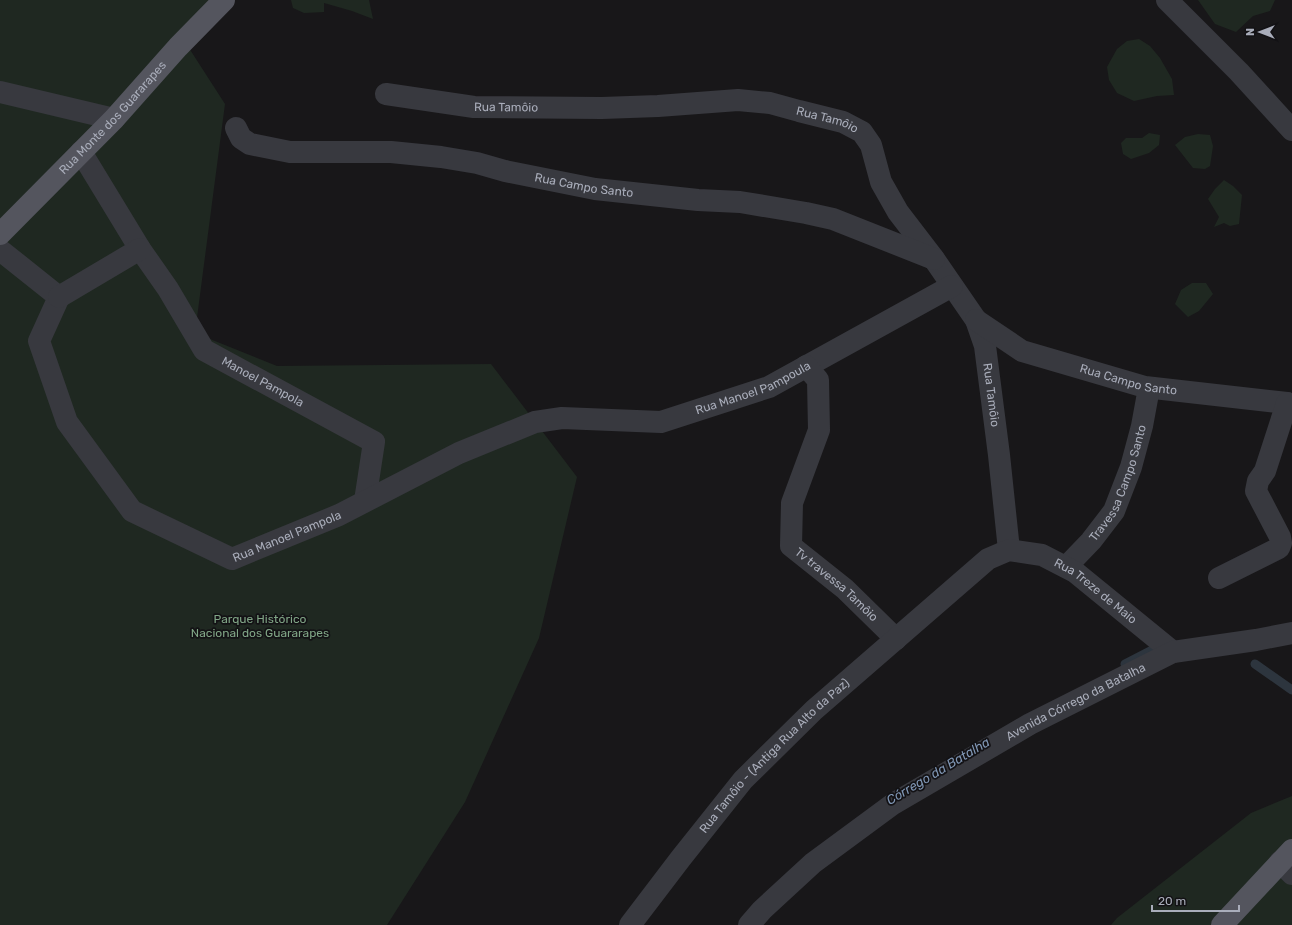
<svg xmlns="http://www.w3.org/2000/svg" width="1292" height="925" font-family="Rubik,sans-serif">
  <rect width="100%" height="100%" fill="#181719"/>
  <path fill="#1f2821" d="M 0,0 L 229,0 L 187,45 L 225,104 L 195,333 L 277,366 L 491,364 L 577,477 L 539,638 L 465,802 L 387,925 L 0,925 Z
    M 291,0 L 369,0 L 373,19 L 352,11 L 324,3 L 324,12 L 304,13 L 293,8 Z
    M 1198,0 L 1275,0 L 1270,11 L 1253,16 L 1236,32 L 1215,24 Z
    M 1139,39 L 1150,46 L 1160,58 L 1172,79 L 1174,95 L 1157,96 L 1134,101 L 1117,93 L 1109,80 L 1107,67 L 1117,49 L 1127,41 Z
    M 1149,133 L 1160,135 L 1159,145 L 1149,153 L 1131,159 L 1123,154 L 1121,143 L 1126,138 L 1142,138 Z
    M 1198,134 L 1210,135 L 1213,146 L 1210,166 L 1205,169 L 1193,168 L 1175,145 L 1185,137 Z
    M 1224,180 L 1233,186 L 1242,195 L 1239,224 L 1230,226 L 1224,223 L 1214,227 L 1219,217 L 1208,199 L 1215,189 Z
    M 1192,283 L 1206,283 L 1213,294 L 1199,311 L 1188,317 L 1175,304 L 1181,290 Z
    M 1292,796 L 1292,925 L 1111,925 L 1117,918 L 1251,813 Z"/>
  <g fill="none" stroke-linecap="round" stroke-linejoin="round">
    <path stroke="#2d353e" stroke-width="9" d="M 1125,664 L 1158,647
      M 1255,664 L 1292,690"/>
    <g stroke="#38393f" stroke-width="22">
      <path d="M 1167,0 L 1239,72 L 1292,130"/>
      <path d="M 0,92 L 114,119"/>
      <path id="s1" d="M 386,94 L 474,107 L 602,108 L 658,106 L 738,100 L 770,103 L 799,111 L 843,122 L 862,132 L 871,145 L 881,182 L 898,212 L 934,259 L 976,320 L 985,346 L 999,455 L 1009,550"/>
      <path id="s2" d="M 236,128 L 241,138 L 250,144 L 290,152 L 391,152 L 441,157 L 477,163 L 505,171 L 595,189 L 698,200 L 740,202 L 806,213 L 833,219 L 934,259"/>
      <path id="s3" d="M 81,152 L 140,249 L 168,289 L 204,350 L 374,442 L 365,501"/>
      <path id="s4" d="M 0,250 L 59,297 L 39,341 L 67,422 L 132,511 L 232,559 L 339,515 L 459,453 L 535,422 L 562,418 L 661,422 L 769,387 L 952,286"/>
      <path d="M 59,297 L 140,249"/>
      <path id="s5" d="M 976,320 L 1022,351 L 1145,387 L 1287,403 L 1292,405"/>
      <path id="s6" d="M 806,366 L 818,380 L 819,430 L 792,503 L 791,546 L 845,589 L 896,639"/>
      <path id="s7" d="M 1066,567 L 1091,541 L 1114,511 L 1131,467 L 1142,426 L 1149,388"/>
      <path d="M 1219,578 L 1279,548 L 1281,543 L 1280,537 L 1256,491 L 1258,481 L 1265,471 L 1287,403"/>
      <path d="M 1280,862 L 1292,874"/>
      <path id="s8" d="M 630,925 L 681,858 L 743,780 L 814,710 L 988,559 L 1009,550 L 1042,555 L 1075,572 L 1173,652"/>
      <path id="s9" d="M 749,925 L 762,910 L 813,863 L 893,804 L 1030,724 L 1173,652 L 1256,640 L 1292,633"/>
    </g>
    <g stroke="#54555e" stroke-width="22">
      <path id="s10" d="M 0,234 L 114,119 L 178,47 L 224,0"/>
      <path d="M 1222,925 L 1292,850"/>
    </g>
  </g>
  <g text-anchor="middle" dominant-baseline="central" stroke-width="3.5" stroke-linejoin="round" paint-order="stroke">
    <g font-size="12" fill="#a9adba" stroke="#131215">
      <text stroke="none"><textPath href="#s1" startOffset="121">Rua Tamôio</textPath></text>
      <text stroke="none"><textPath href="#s10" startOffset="162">Rua Monte dos Guararapes</textPath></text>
      <text stroke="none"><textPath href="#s1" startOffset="445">Rua Tamôio</textPath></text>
      <text stroke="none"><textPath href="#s2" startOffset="360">Rua Campo Santo</textPath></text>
      <text stroke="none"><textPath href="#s5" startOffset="166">Rua Campo Santo</textPath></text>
      <text stroke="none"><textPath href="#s3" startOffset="300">Manoel Pampola</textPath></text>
      <text stroke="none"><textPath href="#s4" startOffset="988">Rua Manoel Pampoula</textPath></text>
      <text stroke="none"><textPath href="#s1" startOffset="781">Rua Tamôio</textPath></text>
      <text stroke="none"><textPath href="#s7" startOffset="101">Travessa Campo Santo</textPath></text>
      <text stroke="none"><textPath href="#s4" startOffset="490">Rua Manoel Pampola</textPath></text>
      <text stroke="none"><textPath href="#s6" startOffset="249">Tv travessa Tamôio</textPath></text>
      <text stroke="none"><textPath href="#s8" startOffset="635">Rua Treze de Maio</textPath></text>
      <text stroke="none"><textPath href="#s9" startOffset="398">Avenida Córrego da Batalha</textPath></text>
      <text stroke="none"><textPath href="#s8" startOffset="223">Rua Tamôio - (Antiga Rua Alto da Paz)</textPath></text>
    </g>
    <g font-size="12" fill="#80a586" stroke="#131215">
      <text x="260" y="619">Parque Histórico<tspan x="260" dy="14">Nacional dos Guararapes</tspan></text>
    </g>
    <g font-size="13" font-style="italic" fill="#8097b5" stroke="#131215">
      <text transform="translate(938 771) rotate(-31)">Córrego da Batalha</text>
    </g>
  </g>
  <g transform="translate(1260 32) rotate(270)" stroke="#131215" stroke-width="3" paint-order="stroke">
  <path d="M0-3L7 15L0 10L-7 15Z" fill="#a9adba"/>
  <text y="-6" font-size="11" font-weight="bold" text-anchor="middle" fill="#a9adba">N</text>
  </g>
  <path d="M1152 905v6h87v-6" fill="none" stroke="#a9adba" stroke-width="2"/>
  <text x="1158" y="905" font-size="12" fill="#a9adba" stroke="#131215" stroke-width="3" paint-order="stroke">20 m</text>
</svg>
